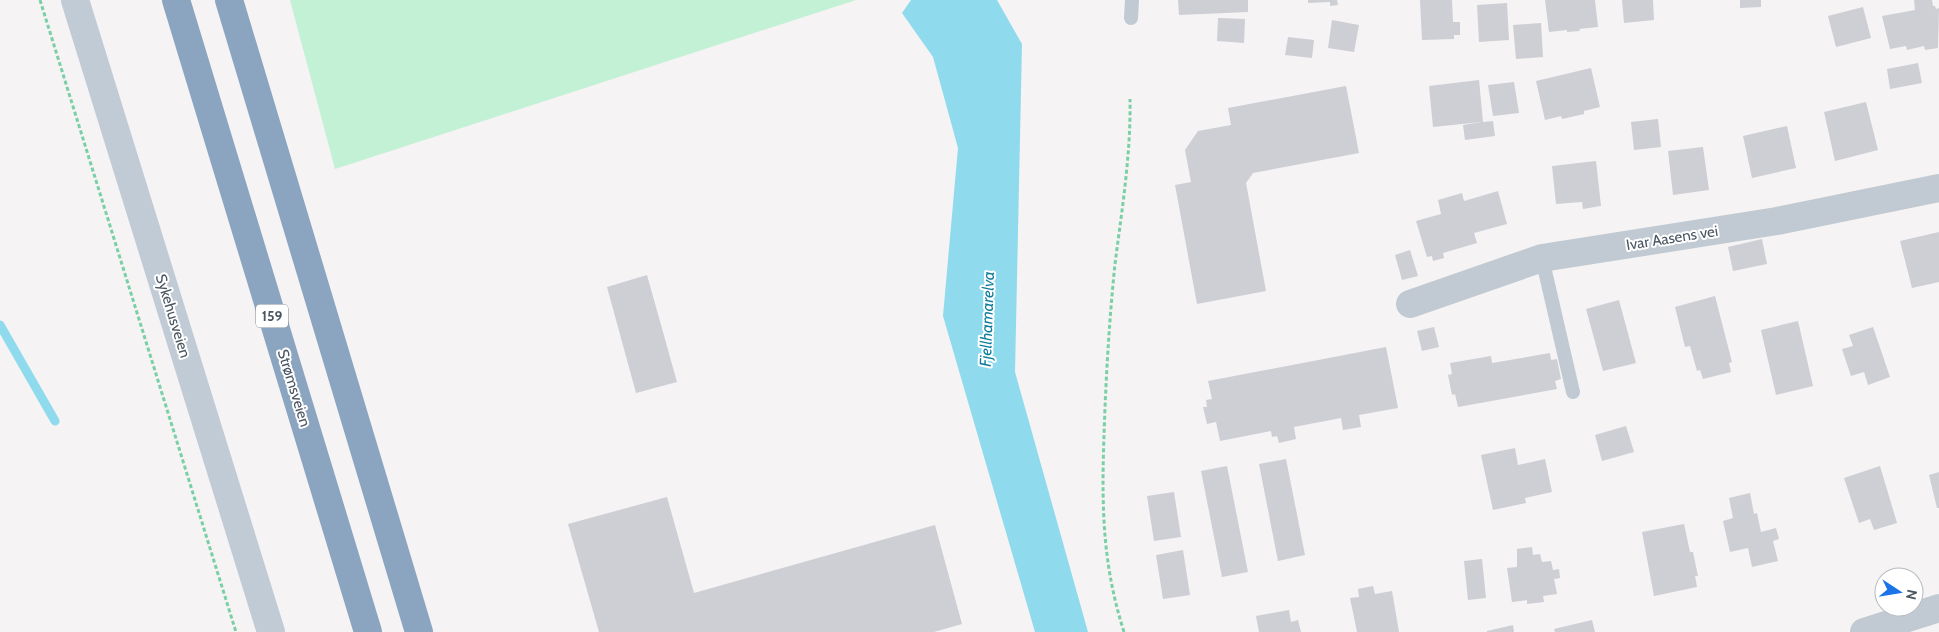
<svg xmlns="http://www.w3.org/2000/svg" width="1939" height="632" font-family="Cabin,sans-serif">
  <rect width="100%" height="100%" fill="#f5f3f3"/>
  <path fill="#c3f1d5" d="M 290,0 L 856,0 L 335,169 Z"/>
  <path fill="#90daee" d="M 911,0 L 997,0 L 1022,44 L 1015,372 L 1088,632 L 1035,632 L 943,316 L 958,148 L 933,57 L 902,13 Z"/>
  <g fill="none" stroke-linecap="round" stroke-linejoin="round">
    <path stroke="#90daee" stroke-width="9" d="M 0,325 L 55,421"/>
  </g>
  <path fill="#cdcfd5" d="M 1178,0 L 1248,0 L 1248,12 L 1179,15 Z
    M 1308,0 L 1337,0 L 1338,5 L 1330,6 L 1330,2 L 1308,3 Z
    M 1420,0 L 1452,0 L 1453,22 L 1460,22 L 1460,35 L 1454,35 L 1454,39 L 1422,40 Z
    M 1545,0 L 1595,0 L 1598,27 L 1579,29 L 1580,31 L 1567,32 L 1567,30 L 1549,32 Z
    M 1622,0 L 1653,0 L 1654,20 L 1624,23 Z
    M 1740,0 L 1761,0 L 1761,7 L 1740,8 Z
    M 1914,0 L 1932,0 L 1933,6 L 1935,6 L 1936,9 L 1939,8 L 1938,48 L 1925,50 L 1924,46 L 1907,50 L 1906,46 L 1890,49 L 1882,16 L 1915,10 Z
    M 1507,3 L 1509,40 L 1479,42 L 1477,5 Z
    M 1863,7 L 1871,38 L 1836,47 L 1828,16 Z
    M 1218,18 L 1245,19 L 1244,43 L 1217,41 Z
    M 1332,20 L 1359,25 L 1354,52 L 1328,48 Z
    M 1541,23 L 1543,57 L 1516,59 L 1513,25 Z
    M 1288,37 L 1314,40 L 1312,58 L 1285,55 Z
    M 1918,63 L 1922,83 L 1890,89 L 1887,69 Z
    M 1591,68 L 1600,107 L 1584,111 L 1584,114 L 1562,119 L 1561,116 L 1545,120 L 1536,81 Z
    M 1479,80 L 1483,122 L 1493,121 L 1495,136 L 1465,140 L 1463,125 L 1481,122 L 1433,127 L 1429,86 Z
    M 1514,82 L 1519,113 L 1493,116 L 1488,85 Z
    M 1346,86 L 1359,153 L 1253,173 L 1246,183 L 1266,291 L 1197,304 L 1175,185 L 1191,182 L 1185,150 L 1198,131 L 1231,125 L 1228,108 Z
    M 1866,102 L 1878,150 L 1835,161 L 1824,112 Z
    M 1658,119 L 1661,147 L 1634,150 L 1631,122 Z
    M 1787,126 L 1796,168 L 1752,178 L 1743,136 Z
    M 1703,147 L 1709,190 L 1673,195 L 1668,151 Z
    M 1596,161 L 1601,206 L 1583,209 L 1582,202 L 1556,204 L 1552,166 Z
    M 1498,191 L 1507,224 L 1474,233 L 1477,243 L 1443,253 L 1444,258 L 1433,261 L 1432,256 L 1427,257 L 1416,221 L 1441,214 L 1438,200 L 1462,193 L 1464,201 Z
    M 1939,232 L 1939,282 L 1912,288 L 1900,241 Z
    M 1762,239 L 1767,264 L 1733,271 L 1728,247 Z
    M 1410,250 L 1418,276 L 1402,280 L 1395,255 Z
    M 647,275 L 677,382 L 636,393 L 607,287 Z
    M 1715,296 L 1732,362 L 1729,363 L 1731,372 L 1703,379 L 1700,370 L 1697,371 L 1690,346 L 1685,347 L 1675,307 Z
    M 1619,300 L 1636,363 L 1603,371 L 1586,309 Z
    M 1798,321 L 1813,386 L 1776,395 L 1761,330 Z
    M 1434,327 L 1439,347 L 1422,351 L 1417,331 Z
    M 1873,327 L 1890,377 L 1868,385 L 1864,372 L 1851,376 L 1842,349 L 1853,346 L 1849,335 Z
    M 1386,347 L 1398,408 L 1359,415 L 1361,427 L 1343,430 L 1341,418 L 1294,427 L 1296,439 L 1279,443 L 1277,436 L 1272,437 L 1271,431 L 1220,441 L 1216,422 L 1207,424 L 1203,407 L 1207,407 L 1206,400 L 1212,399 L 1208,381 Z
    M 1550,353 L 1551,360 L 1557,359 L 1561,379 L 1555,381 L 1557,389 L 1458,407 L 1455,394 L 1452,395 L 1448,375 L 1452,374 L 1450,363 L 1491,356 L 1492,363 Z
    M 1626,426 L 1634,452 L 1602,461 L 1595,435 Z
    M 1515,448 L 1518,465 L 1545,459 L 1552,492 L 1525,498 L 1526,503 L 1493,510 L 1481,455 Z
    M 1286,459 L 1305,555 L 1278,561 L 1259,464 Z
    M 1227,466 L 1248,572 L 1222,577 L 1201,471 Z
    M 1880,466 L 1897,523 L 1874,530 L 1870,519 L 1859,523 L 1844,478 Z
    M 1939,472 L 1939,508 L 1937,508 L 1929,475 Z
    M 1174,492 L 1181,537 L 1154,541 L 1147,496 Z
    M 1750,493 L 1754,514 L 1757,513 L 1761,532 L 1776,528 L 1779,539 L 1773,541 L 1778,561 L 1752,567 L 1748,548 L 1730,552 L 1723,521 L 1733,518 L 1729,498 Z
    M 667,497 L 694,593 L 935,525 L 962,624 L 934,632 L 599,632 L 568,524 Z
    M 1684,524 L 1690,552 L 1693,552 L 1698,576 L 1695,576 L 1697,587 L 1654,596 L 1642,532 Z
    M 1532,547 L 1533,555 L 1540,554 L 1542,562 L 1551,561 L 1553,570 L 1559,569 L 1560,578 L 1554,579 L 1557,594 L 1543,596 L 1544,602 L 1527,604 L 1527,600 L 1512,602 L 1507,568 L 1517,567 L 1517,549 Z
    M 1183,550 L 1190,595 L 1163,599 L 1156,555 Z
    M 1482,559 L 1486,598 L 1468,600 L 1464,561 Z
    M 1373,586 L 1375,594 L 1392,591 L 1399,632 L 1357,632 L 1350,598 L 1359,597 L 1358,589 Z
    M 1289,610 L 1291,622 L 1298,620 L 1301,632 L 1259,632 L 1256,616 Z
    M 1592,620 L 1595,632 L 1555,632 L 1554,629 Z
    M 1513,625 L 1514,632 L 1487,632 L 1487,631 Z"/>
  <g fill="none" stroke-linecap="round" stroke-linejoin="round">
    <path stroke="#7ad0a6" stroke-width="3" stroke-dasharray="4 2.5" stroke-linecap="butt" d="M 40,0 L 236,632
      M 1124,632 C 1099,554 1102,488 1105,408 C 1107,360 1110,312 1115,264 C 1122,209 1131,154 1130,99"/>
    <path stroke="#c1cad2" stroke-width="14" d="M 1131,18 L 1132,0
      M 1542,258 L 1573,392"/>
    <path stroke="#c1cad2" stroke-width="28" d="M 1410,304 L 1542,258 L 1777,221 L 1939,188
      M 1864,632 L 1939,608"/>
    <path stroke="#c1cbd6" stroke-width="28" d="M 75,0 L 271,632"/>
    <path stroke="#8ba5c1" stroke-width="28" d="M 176,0 L 368,632
      M 229,0 L 419,632"/>
  </g>
  <g text-anchor="middle" dominant-baseline="central" stroke-width="4" stroke-linejoin="round" paint-order="stroke">
    <rect fill="#fff" stroke="#808990" stroke-width="1" x="256" y="304.5" width="32" height="23" rx="4"/>
    <g font-size="14" font-weight="bold" fill="#4a5661">
      <text x="272" y="316">159</text>
    </g>
    <g font-size="15" fill="#4a5661" stroke="#fff">
      <text transform="translate(1672 238) rotate(-9)">Ivar Aasens vei</text>
      <text transform="translate(173 316) rotate(73)">Sykehusveien</text>
      <text transform="translate(294 388) rotate(73)">Strømsveien</text>
    </g>
    <g font-size="16" font-style="italic" fill="#0c7c9b" stroke="#fff">
      <text transform="translate(987 319) rotate(-88)">Fjellhamarelva</text>
    </g>
  </g>
  <g transform="translate(1899 592) rotate(102)"><circle r="24" fill="#ffffff" stroke="#b7bbc0"/>
  <path d="M0-4L9 19L0 12L-9 19Z" fill="#1a73e8"/>
  <text y="-8" font-size="14" font-weight="bold" text-anchor="middle" fill="#4a5661">N</text>
  </g>
</svg>
